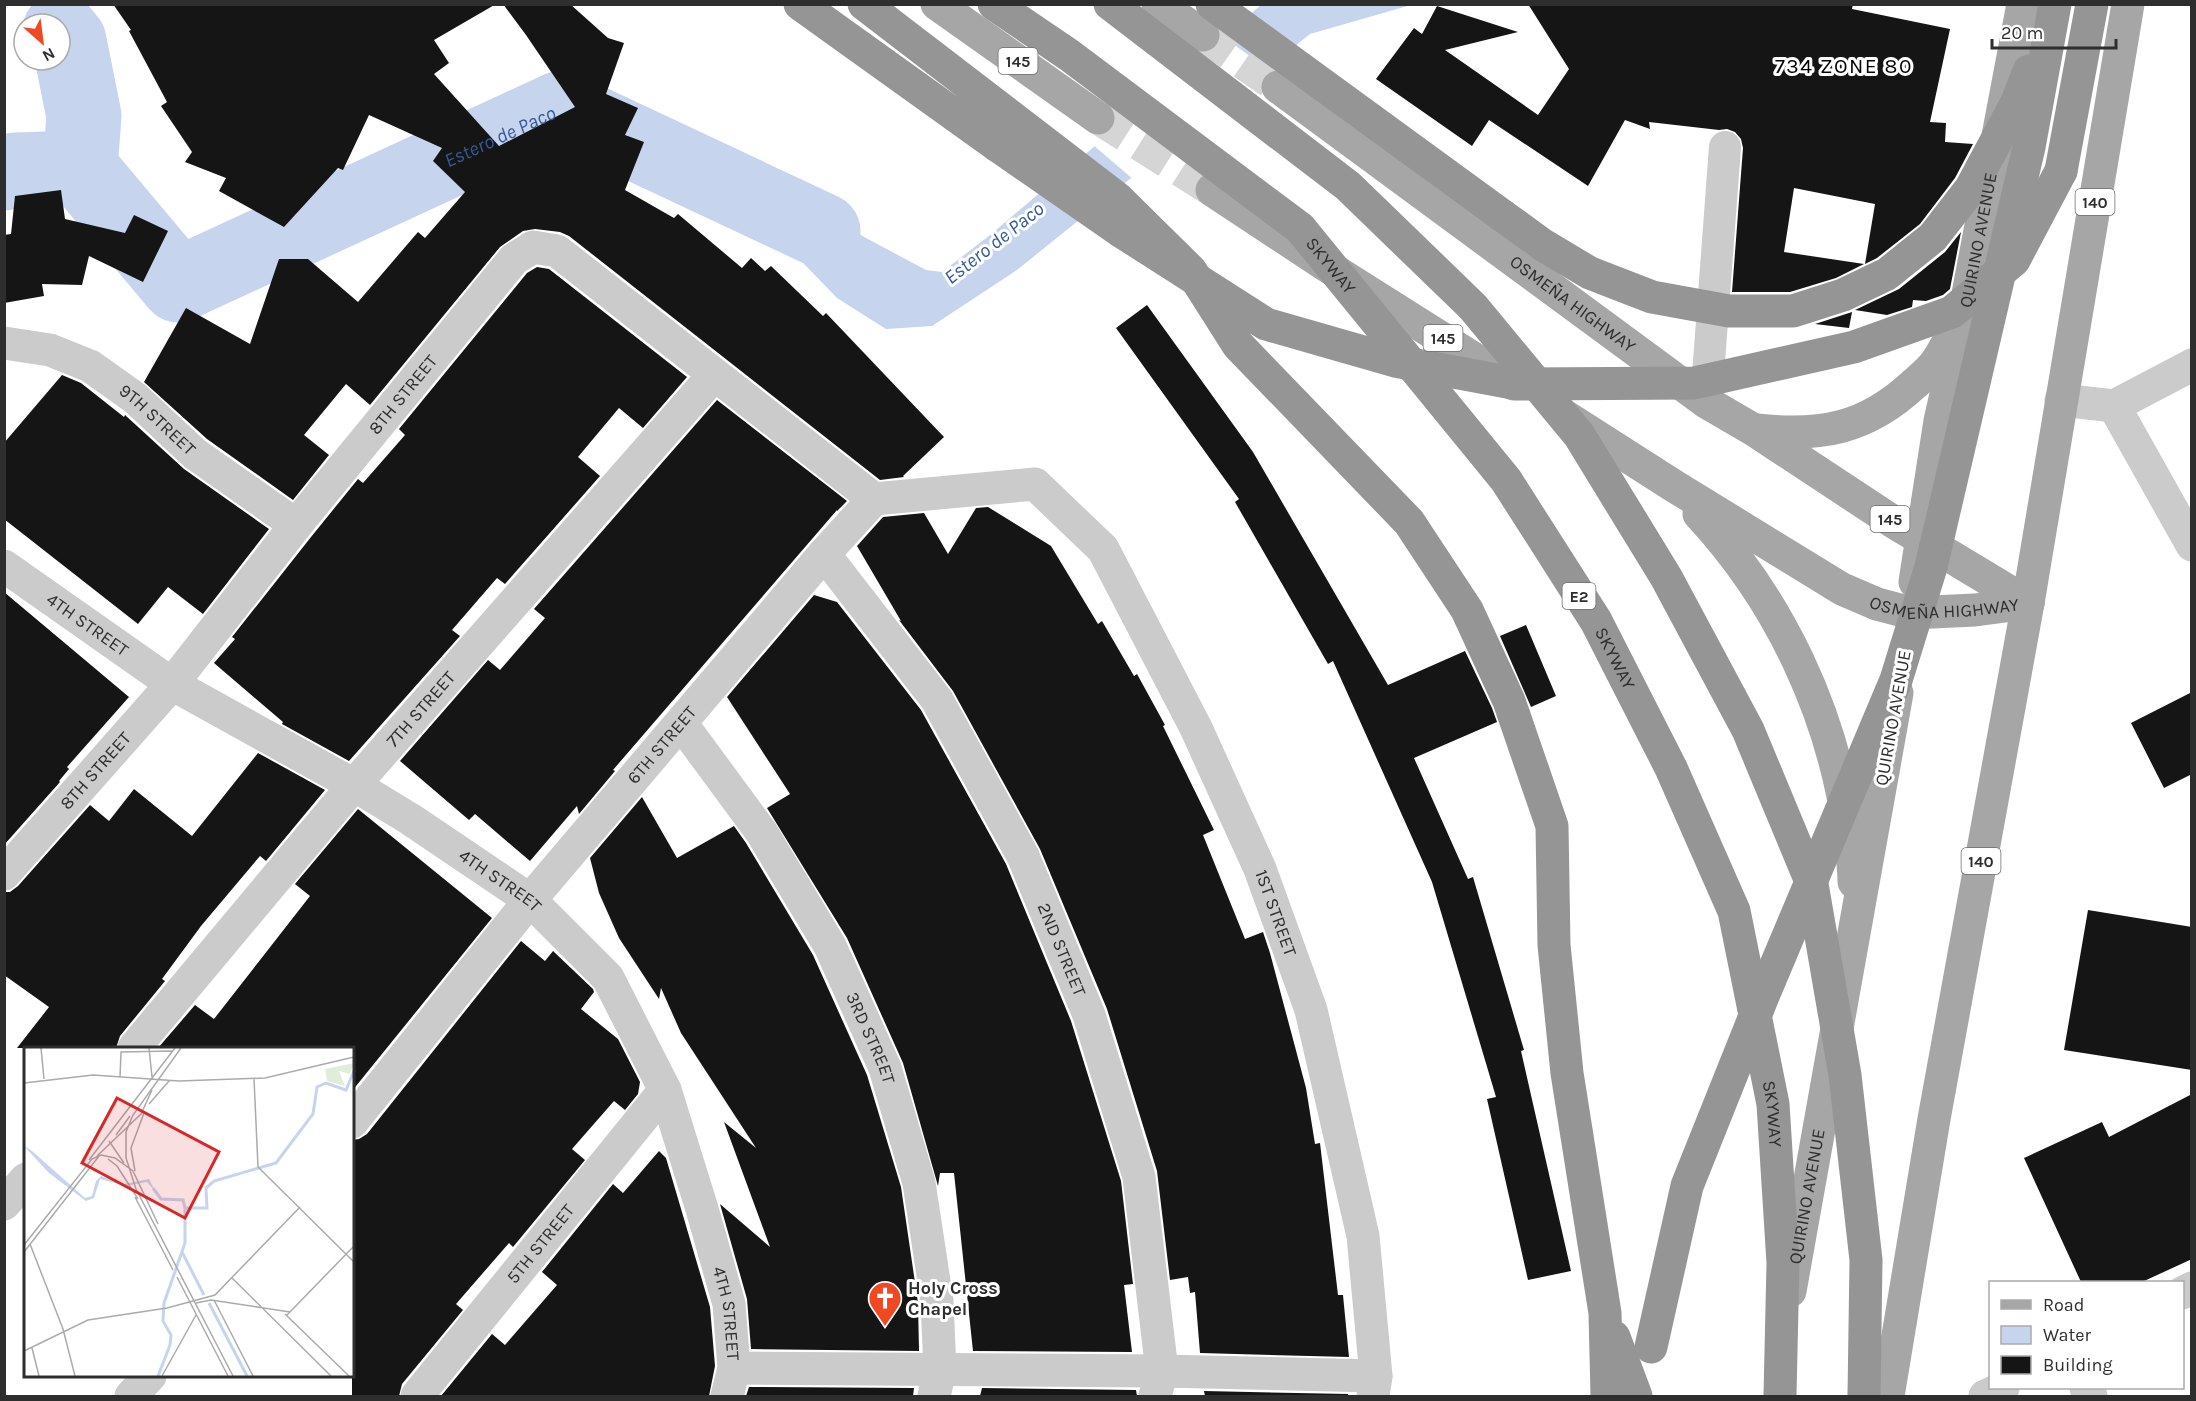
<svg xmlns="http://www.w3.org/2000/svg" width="2196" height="1401" font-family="Karla,sans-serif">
  <rect width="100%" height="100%" fill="#fff"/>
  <path fill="#c6d4ee" d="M 1261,5 L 1411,5 L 1310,34 L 1017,270 L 932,326 L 886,329 L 837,298 L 730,187 L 813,206 L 866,238 L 926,270 L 942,272 L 989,236 Z"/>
  <path fill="#fff" d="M 1221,35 L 1270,71 L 1134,180 L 1092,144 Z"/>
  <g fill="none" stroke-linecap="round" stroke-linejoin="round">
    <g stroke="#c6d4ee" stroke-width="75">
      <path d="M 60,30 L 69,41 L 84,116 L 80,168"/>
      <path id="s1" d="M 80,168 L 178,285 L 561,108 L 823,231"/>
      <path d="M 4,173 L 15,170 L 80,168"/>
    </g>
  </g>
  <path fill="#151515" d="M 113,4 L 496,4 L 434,40 L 449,63 L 434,74 L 499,146 L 575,107 L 526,35 L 503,4 L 570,4 L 608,38 L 624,43 L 606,94 L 638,108 L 625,135 L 644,142 L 625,190 L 674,218 L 678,214 L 742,268 L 751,258 L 765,271 L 771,266 L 823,316 L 826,313 L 944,437 L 903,476 L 904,477 L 880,480 L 569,236 L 560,232 L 535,229 L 523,231 L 500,247 L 370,405 L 346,384 L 304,435 L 329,455 L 293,500 L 207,439 L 144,382 L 186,308 L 250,344 L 279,259 L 308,259 L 358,302 L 418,232 L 425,238 L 465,192 L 433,161 L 442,148 L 369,115 L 343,170 L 338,168 L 284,227 L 219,191 L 226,178 L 185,162 L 192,152 L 161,106 L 167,102 L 129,31 L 131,30 Z
    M 1528,4 L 1853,4 L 1852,9 L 1950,29 L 1930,122 L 1946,123 L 1945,142 L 1973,144 L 1955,178 L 1920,224 L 1877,258 L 1865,264 L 1875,204 L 1794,188 L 1784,252 L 1864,264 L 1836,278 L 1790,292 L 1732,292 L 1743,148 L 1741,139 L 1735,132 L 1727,129 L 1719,130 L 1649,122 L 1650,129 L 1625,120 L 1588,186 L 1489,120 L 1472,146 L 1376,79 L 1414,28 L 1422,34 L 1437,6 L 1518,32 L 1445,50 L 1538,115 L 1569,69 Z
    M 61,190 L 65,219 L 125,233 L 134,215 L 168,231 L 143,282 L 89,256 L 82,285 L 42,284 L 44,296 L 4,303 L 4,235 L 11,234 L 15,196 Z
    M 1961,232 L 1950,289 L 1943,295 L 1926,301 L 1913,300 L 1912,307 L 1887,315 L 1855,310 L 1899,289 L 1945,252 Z
    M 537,267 L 549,269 L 687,377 L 643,428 L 619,408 L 578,457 L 600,476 L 505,584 L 497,578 L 452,630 L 460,636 L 349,761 L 282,724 L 283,722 L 214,663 L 235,639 L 232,637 L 311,537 L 358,479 L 363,483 L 405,435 L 399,429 L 527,273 Z
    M 1147,305 L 1253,452 L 1388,685 L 1465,651 L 1492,708 L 1497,722 L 1414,758 L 1468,879 L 1473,877 L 1524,1050 L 1521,1051 L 1571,1271 L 1528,1280 L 1487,1099 L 1496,1097 L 1432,882 L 1333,661 L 1328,664 L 1235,502 L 1239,499 L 1116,328 Z
    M 1852,312 L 1849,328 L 1815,324 L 1849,313 Z
    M 62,375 L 81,383 L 124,417 L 125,415 L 184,469 L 269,529 L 203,614 L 168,587 L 138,624 L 4,519 L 4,443 Z
    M 717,400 L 847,501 L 837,511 L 837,510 L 613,770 L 615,771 L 579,814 L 577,806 L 530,861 L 475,814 L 469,820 L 400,761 L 488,660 L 500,670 L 545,618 L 534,609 Z
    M 988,507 L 1051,546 L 1098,624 L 1102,621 L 1134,676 L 1137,674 L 1165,725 L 1163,726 L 1214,830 L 1203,835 L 1245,939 L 1263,932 L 1270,953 L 1306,1088 L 1315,1144 L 1320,1143 L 1338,1295 L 1343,1295 L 1349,1357 L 1200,1353 L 1195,1292 L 1190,1293 L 1188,1277 L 1170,1280 L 1157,1171 L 1107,1009 L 1040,849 L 953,691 L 899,620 L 901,621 L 857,546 L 883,517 L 924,513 L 948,554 L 976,508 Z
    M 4,592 L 129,697 L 67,767 L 69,769 L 59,781 L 60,782 L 4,845 Z
    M 814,595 L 837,602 L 921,710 L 1006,864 L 1071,1021 L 1121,1181 L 1133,1284 L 1124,1285 L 1132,1352 L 973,1351 L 954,1173 L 940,1173 L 938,1186 L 903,1063 L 847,938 L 767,808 L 790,794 L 727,697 Z
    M 1526,625 L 1556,696 L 1531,707 L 1500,636 Z
    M 2192,692 L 2192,774 L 2164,788 L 2131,723 Z
    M 258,753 L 325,790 L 266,861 L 260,856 L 201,926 L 162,979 L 165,981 L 120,1036 L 116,1048 L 17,1048 L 49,1007 L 4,975 L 4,892 L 10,892 L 18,886 L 90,805 L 109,821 L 134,789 L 192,836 Z
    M 642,797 L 677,858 L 734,826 L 746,843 L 813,955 L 867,1075 L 901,1187 L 918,1303 L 919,1351 L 751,1349 L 747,1299 L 720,1204 L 770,1247 L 724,1122 L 756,1148 L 681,1033 L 661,988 L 659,999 L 619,938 L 599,893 L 590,858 Z
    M 358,809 L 492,918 L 352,1091 L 352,1048 L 158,1048 L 195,1005 L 214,1019 L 310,896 L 295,884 Z
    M 2088,910 L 2192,927 L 2192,1070 L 2064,1050 Z
    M 521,941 L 545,961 L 553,951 L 593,989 L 594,992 L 581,1009 L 618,1039 L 640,1082 L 638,1094 L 625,1110 L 614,1101 L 572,1149 L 585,1160 L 513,1247 L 509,1243 L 456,1304 L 463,1310 L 402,1384 L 399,1396 L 352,1396 L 352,1140 L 359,1139 L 367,1134 Z
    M 2192,1094 L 2192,1259 L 2142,1282 L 2081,1282 L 2024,1158 L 2102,1122 L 2109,1137 Z
    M 659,1151 L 666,1158 L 710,1307 L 715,1366 L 709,1396 L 441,1396 L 492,1334 L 505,1345 L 557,1285 L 542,1272 L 613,1184 L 623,1193 Z
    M 749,1387 L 914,1388 L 913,1396 L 746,1396 Z
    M 982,1388 L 1136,1390 L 1137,1396 L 980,1396 Z
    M 1204,1391 L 1348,1394 L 1348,1396 L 1205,1396 Z"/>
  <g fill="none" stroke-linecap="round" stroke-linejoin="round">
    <path stroke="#d5d5d5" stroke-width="33" stroke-dasharray="33 16" stroke-linecap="butt" d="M 1203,35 L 1278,87
      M 1098,118 L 1212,190"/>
    <path stroke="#cbcbcb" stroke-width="32" d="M 1706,402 L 1725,147"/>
    <g stroke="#cbcbcb" stroke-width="33">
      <path id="s2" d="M 4,343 L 50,350 L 90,366 L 135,398 L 195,454 L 296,525"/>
      <path d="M 2061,400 L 2114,406 L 2192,365"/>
      <path d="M 2114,406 L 2192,545"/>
      <path id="s3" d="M 824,554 L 937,700 L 1023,856 L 1089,1015 L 1139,1177 L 1162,1371 L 1155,1396"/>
      <path id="s4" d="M 4,566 L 172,684 L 354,785 L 410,819 L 530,900 L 608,978 L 665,1090 L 702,1209 L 729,1304 L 734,1368 L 727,1396"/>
      <path id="s5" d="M 681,723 L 762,833 L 830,946 L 885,1068 L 919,1183 L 937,1301 L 940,1370 L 934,1396"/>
      <path id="s6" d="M 4,874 L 172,684 L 296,525 L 514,259 L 533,247 L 557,251 L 874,499"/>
      <path id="s7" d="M 134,1048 L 354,785 L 714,375"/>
      <path id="s8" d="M 352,1122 L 530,900 L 824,554 L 874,499 L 1035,484 L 1103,549 L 1196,728 L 1260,869 L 1311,1010 L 1363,1236 L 1376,1376 L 1373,1396"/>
      <path d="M 4,1204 L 26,1179"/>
      <path d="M 2182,1293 L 2192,1288"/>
      <path d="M 734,1368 L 1162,1371 L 1376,1376"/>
      <path d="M 2086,1388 L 2091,1396"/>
      <path d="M 131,1396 L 150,1376"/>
      <path id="s9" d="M 417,1396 L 665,1090"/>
      <path d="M 1985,1396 L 2003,1388"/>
    </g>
    <g stroke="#a6a6a6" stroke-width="33">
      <path d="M 937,4 L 1098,118"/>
      <path d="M 1158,4 L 1203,35"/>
      <path id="s10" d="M 1278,87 L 1706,402 L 1754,430 L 1892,521 L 2028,603"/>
      <path d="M 1212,190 L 1324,264 L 1514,384"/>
      <path id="s11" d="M 1563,415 L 1674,486 L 1842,589 L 1877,604 L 1911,613 L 1975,610 L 2028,603"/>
      <path d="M 1756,430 C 1820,437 1866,429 1914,384 C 1922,377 1931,370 1937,361 C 1943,352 1948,342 1953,333"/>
      <path d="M 1699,514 C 1780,601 1833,714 1849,832 C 1851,848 1854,865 1854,882"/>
      <path id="s12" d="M 1915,582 L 1940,421 L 1964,315 L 2023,4"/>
      <path id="s13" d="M 1790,1291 L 1897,693"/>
      <path d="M 1888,1396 L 1934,1119 L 2028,603 L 2128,4"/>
    </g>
    <path stroke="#959595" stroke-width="33" d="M 800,4 L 998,146
      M 864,4 L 1117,198 L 1191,271 L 1238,345 L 1409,522 L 1467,610 L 1509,701 L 1552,826 L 1554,945 L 1567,1073 L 1605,1313 L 1607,1396
      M 1212,4 L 1503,216
      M 2061,171 L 2092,4
      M 1614,1337 L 1636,1396"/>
    <g stroke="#959595" stroke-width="33">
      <path id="s14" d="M 994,4 L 1069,55 L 1300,228 L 1506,480 L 1596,621 L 1671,768 L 1734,911 L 1773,1104 L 1783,1263 L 1780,1396"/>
      <path d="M 1110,4 L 1348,186 L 1473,307 L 1579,435 L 1666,577 L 1748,730 L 1812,884 L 1845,1075 L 1866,1260 L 1864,1396"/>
      <path d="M 998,146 L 1119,230 L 1266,324 L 1395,361 L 1518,384 L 1694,383 L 1854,347 L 1952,312 L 2014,260 L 2061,171"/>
      <path d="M 1503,216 L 1543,245 L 1590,273 L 1652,297 L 1729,311 L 1793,311 L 1843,295 L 1887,274 L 1933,237 L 1971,188 L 2017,102 L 2029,71"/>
      <path d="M 1651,1347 L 1687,1186 L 1763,996 L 1896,680 L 1931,567 L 2029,147 L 2055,4"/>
    </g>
  </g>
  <defs>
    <symbol id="church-pin" viewBox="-11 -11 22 30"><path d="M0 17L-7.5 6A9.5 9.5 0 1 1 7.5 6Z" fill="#f14824" stroke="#fff"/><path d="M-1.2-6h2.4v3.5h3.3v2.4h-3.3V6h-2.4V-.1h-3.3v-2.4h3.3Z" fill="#fff"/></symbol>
  </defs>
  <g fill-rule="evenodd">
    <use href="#church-pin" x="866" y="1279" width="38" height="52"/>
  </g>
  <g text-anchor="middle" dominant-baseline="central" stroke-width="6" stroke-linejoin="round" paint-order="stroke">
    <g fill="#fff" stroke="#6d6d6d" stroke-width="1.5">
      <rect x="998.5" y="48" width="39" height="26" rx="4.5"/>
      <rect x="2075.5" y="189" width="39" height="26" rx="4.5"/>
      <rect x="1423.5" y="325" width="39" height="26" rx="4.5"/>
      <rect x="1870.5" y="506" width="39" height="26" rx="4.5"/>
      <rect x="1562.5" y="583" width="33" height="26" rx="4.5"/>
      <rect x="1961.5" y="848" width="39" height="26" rx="4.5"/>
    </g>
    <g font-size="16" font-weight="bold" fill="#2e2e2e">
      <text x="1018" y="61">145</text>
      <text x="2095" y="202">140</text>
      <text x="1443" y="338">145</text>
      <text x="1890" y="519">145</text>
      <text x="1579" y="596">E2</text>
      <text x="1981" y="861">140</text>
    </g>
    <g font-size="18" fill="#2e2e2e" stroke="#fff">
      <text stroke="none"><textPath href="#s12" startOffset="348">QUIRINO AVENUE</textPath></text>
      <text stroke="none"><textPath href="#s14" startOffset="428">SKYWAY</textPath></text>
      <text stroke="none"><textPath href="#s10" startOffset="366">OSMEÑA HIGHWAY</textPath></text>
      <text stroke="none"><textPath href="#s6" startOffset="624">8TH STREET</textPath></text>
      <text stroke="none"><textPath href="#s2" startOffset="176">9TH STREET</textPath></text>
      <text stroke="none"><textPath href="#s11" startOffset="435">OSMEÑA HIGHWAY</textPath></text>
      <text stroke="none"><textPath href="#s4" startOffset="102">4TH STREET</textPath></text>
      <text stroke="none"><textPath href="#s14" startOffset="914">SKYWAY</textPath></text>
      <text stroke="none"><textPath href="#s7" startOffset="444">7TH STREET</textPath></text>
      <text transform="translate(1893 718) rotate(-80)">QUIRINO AVENUE</text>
      <text stroke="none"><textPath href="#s8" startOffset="488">6TH STREET</textPath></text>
      <text stroke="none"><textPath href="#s6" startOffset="138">8TH STREET</textPath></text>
      <text stroke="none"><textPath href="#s4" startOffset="588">4TH STREET</textPath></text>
      <text stroke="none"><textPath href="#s8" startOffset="1472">1ST STREET</textPath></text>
      <text stroke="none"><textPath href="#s3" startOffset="464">2ND STREET</textPath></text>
      <text stroke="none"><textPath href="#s5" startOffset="369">3RD STREET</textPath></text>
      <text stroke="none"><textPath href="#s14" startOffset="1400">SKYWAY</textPath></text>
      <text stroke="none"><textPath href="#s13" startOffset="96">QUIRINO AVENUE</textPath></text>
      <text stroke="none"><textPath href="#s9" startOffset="196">5TH STREET</textPath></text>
      <text stroke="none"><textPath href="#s4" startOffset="1092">4TH STREET</textPath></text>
    </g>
    <g font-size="18" font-weight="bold" fill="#2e2e2e" stroke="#fff" text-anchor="start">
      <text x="908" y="1288">Holy Cross<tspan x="908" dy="21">Chapel</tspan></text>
    </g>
    <g font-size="20" font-style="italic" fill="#365996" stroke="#fff">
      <text stroke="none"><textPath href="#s1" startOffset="507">Estero de Paco</textPath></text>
      <text transform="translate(994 243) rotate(-38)">Estero de Paco</text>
    </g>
    <g font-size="21" letter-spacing="1.5" fill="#000" stroke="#fff">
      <text x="1844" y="66">734 ZONE 80</text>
    </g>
  </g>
  <g transform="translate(24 1047)">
    <rect width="330" height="330" fill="#fff"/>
    <path d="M 330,16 L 326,27 L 315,24 L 321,39 L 303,34 L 301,22 Z" fill="#e0eddb"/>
    <path d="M 0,99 L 8,104 L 61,151 L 68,149 L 72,134 L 77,129 L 100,137 L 125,132 L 131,144 L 123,135 L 102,139 L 76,132 L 70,151 L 62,154 L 25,126 Z" fill="#c6d4ee"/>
    <path fill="none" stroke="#c6d4ee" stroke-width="3" d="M 129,141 L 137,152 L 159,153 L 161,161M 161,161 L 183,161 L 182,141 L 190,134 L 252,116 L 289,67 L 293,40 L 302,36 L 322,43 L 330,24M 158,205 L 180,248M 185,256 L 223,329M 134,329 L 146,298 L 147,288 L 139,274 L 140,256 L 161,196 L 161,161"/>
    <path fill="none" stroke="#ababab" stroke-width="1.5" d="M 17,1 L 20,32M 125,1 L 128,30M 157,1 L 109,68 L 102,85 L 102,111 L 112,142 L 209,329M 96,30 L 97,5 L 148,4M 230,32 L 234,120 L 330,215M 0,36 L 69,28 L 155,34 L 241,31 L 330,10M 125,57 L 145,34M 92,88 L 106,69M 85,94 L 100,116M 73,109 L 117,67 L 128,43M 84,112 L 93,119 L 114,152M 65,113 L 151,1M 111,124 L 107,101 L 120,66M 111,150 L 149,223M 6,197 L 39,282 L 51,329M 0,198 L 68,112 L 77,108 L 91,111 L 109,124 L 134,177M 0,205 L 75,109M 153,230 L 204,329M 208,231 L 307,329M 190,253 L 229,329M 172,256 L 187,253 L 266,265M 261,267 L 325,329M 263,268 L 330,199M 8,301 L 15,329M 0,304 L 64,273 L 143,261 L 191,248 L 276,160M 138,329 L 172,268"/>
    <path fill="#d62828" fill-opacity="0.15" stroke="#d62828" stroke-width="3" d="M 93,51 L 195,105 L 161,171 L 58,116 Z"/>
    <rect width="330" height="330" fill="none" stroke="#2e2e2e" stroke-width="3"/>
  </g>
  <rect width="2196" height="1401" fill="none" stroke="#2e2e2e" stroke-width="12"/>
  <rect x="1989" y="1281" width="195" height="108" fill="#ffffff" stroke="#ababab" stroke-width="1.5"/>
  <rect x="2001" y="1300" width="30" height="9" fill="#a6a6a6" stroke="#ababab" stroke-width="1.5"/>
  <text x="2043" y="1311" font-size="18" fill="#2e2e2e">Road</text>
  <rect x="2001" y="1326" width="30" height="18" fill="#c6d4ee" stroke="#ababab" stroke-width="1.5"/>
  <text x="2043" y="1341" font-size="18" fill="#2e2e2e">Water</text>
  <rect x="2001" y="1356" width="30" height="18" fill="#151515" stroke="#ababab" stroke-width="1.5"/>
  <text x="2043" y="1371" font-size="18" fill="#2e2e2e">Building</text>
  <g transform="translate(42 42) rotate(152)"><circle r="28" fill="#ffffff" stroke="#ababab" stroke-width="1.5"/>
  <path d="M0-4.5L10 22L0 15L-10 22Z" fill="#f14824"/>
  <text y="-9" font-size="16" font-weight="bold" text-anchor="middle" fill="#2e2e2e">N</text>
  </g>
  <path d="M1992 39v9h124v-9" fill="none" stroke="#2e2e2e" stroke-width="3"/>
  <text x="2001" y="39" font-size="18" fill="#2e2e2e" stroke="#ffffff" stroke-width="4.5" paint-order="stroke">20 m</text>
</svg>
